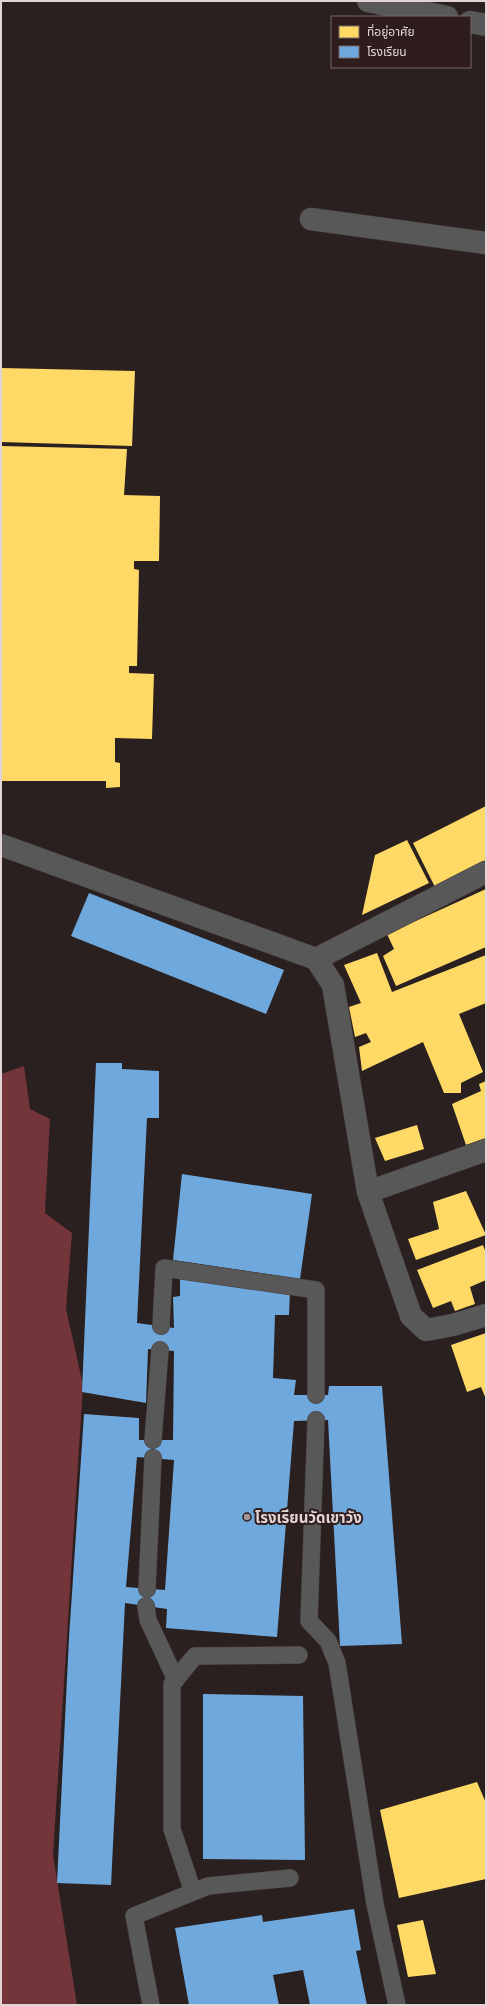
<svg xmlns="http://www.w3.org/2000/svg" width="487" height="2006" font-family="'Titillium Web','Noto Sans Thai',sans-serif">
  <rect width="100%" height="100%" fill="#2b2020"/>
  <path fill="#733539" d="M 24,1066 L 30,1109 L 50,1119 L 45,1213 L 72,1233 L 66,1309 L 83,1385 L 53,1855 L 77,2005 L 1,2005 L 1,1074 Z"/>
  <path fill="#ffd966" d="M 1,368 L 135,371 L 132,446 L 1,442 Z
    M 1,446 L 127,449 L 124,495 L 160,496 L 159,561 L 134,561 L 134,569 L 139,570 L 137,666 L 129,666 L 129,673 L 154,674 L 152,739 L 115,738 L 115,762 L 120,763 L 120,787 L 106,788 L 106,781 L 1,781 Z
    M 486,806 L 486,863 L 436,889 L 413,843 Z
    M 407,840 L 429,883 L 362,915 L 375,855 Z
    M 486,889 L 486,947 L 396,986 L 383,956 L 394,949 L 387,934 Z
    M 377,953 L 392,992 L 486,955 L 486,1003 L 459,1014 L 483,1072 L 461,1083 L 461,1093 L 444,1093 L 423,1042 L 362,1071 L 359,1047 L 371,1042 L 366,1033 L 355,1037 L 349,1007 L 361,1003 L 344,965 Z
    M 486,1081 L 486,1138 L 466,1145 L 452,1104 L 481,1091 L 479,1084 Z
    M 417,1125 L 424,1149 L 385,1161 L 375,1138 Z
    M 466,1191 L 486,1235 L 416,1260 L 408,1239 L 439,1229 L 433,1202 Z
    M 483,1245 L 486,1253 L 486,1280 L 470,1287 L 475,1304 L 455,1311 L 451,1301 L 433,1308 L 417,1270 Z
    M 486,1333 L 486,1399 L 481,1387 L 467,1392 L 451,1345 Z
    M 477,1782 L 486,1803 L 486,1879 L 399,1898 L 380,1810 Z
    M 423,1920 L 436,1974 L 408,1977 L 397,1925 Z"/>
  <path fill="#6fa8dc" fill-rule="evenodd" d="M 89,893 L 284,970 L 266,1014 L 71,936 Z
    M 96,1063 L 122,1063 L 122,1069 L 159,1071 L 159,1118 L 147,1118 L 137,1323 L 174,1328 L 173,1297 L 180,1296 L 180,1273 L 290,1290 L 289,1315 L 275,1315 L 273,1378 L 296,1380 L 294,1395 L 328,1395 L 329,1386 L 382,1386 L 402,1644 L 340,1646 L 328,1420 L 294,1421 L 277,1637 L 166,1628 L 167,1609 L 125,1603 L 111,1885 L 57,1883 L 69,1638 L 84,1414 L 139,1418 L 139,1440 L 173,1440 L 174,1351 L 148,1349 L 146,1403 L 82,1392 ZM 137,1457 L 174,1460 L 165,1590 L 126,1587 Z
    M 182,1174 L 312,1194 L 300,1279 L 173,1260 Z
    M 203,1694 L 303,1696 L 305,1860 L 203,1859 Z
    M 354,1909 L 361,1950 L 356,1951 L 367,2005 L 310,2005 L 303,1970 L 273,1975 L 279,2005 L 189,2005 L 175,1928 L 262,1915 L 263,1922 Z"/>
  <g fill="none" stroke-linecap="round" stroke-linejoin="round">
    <defs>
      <path id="lane" d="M 161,1326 L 164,1268 L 316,1290 L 316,1395
        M 316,1420 L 309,1621 L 328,1641 L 337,1663 L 375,1904 L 397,2005
        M 153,1440 L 160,1350
        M 147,1589 L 153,1458
        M 146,1606 L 148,1620 L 176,1680
        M 193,1892 L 172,1829 L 172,1684 L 195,1656 L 299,1655
        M 151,2005 L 134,1916 L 208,1886 L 290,1878"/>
      <path id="street" d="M 368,1 L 447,17
        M 470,22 L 486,25
        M 311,219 L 486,243
        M 1,845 L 316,959 L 333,985 L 368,1192 L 411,1316 L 426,1330 L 453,1325 L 486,1315
        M 316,959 L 486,872
        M 368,1192 L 486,1150"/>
    </defs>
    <use href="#lane" stroke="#473e3e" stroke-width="18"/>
    <use href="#street" stroke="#473e3e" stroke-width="23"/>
    <use href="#lane" stroke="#585858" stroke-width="17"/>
    <use href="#street" stroke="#585858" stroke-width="22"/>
  </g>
  <circle fill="#a29595" stroke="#2f1c1c" stroke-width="1.5" cx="247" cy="1517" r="4"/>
  <g text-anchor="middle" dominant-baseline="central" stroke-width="4" stroke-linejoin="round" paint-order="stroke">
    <g font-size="15" font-weight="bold" fill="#e2d4d4" stroke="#2f1c1c" text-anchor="start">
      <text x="255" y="1517">โรงเรียนวัดเขาวัง</text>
    </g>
  </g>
  <rect width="487" height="2006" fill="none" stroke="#e2d4d4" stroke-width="4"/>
  <rect x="331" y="16" width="140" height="52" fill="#2f1c1c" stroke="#776666"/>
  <rect x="339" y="26" width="20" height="12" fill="#ffd966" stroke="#776666"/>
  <text x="367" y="36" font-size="12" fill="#e2d4d4">ที่อยู่อาศัย</text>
  <rect x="339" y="46" width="20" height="12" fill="#6fa8dc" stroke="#776666"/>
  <text x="367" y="56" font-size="12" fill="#e2d4d4">โรงเรียน</text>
</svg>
